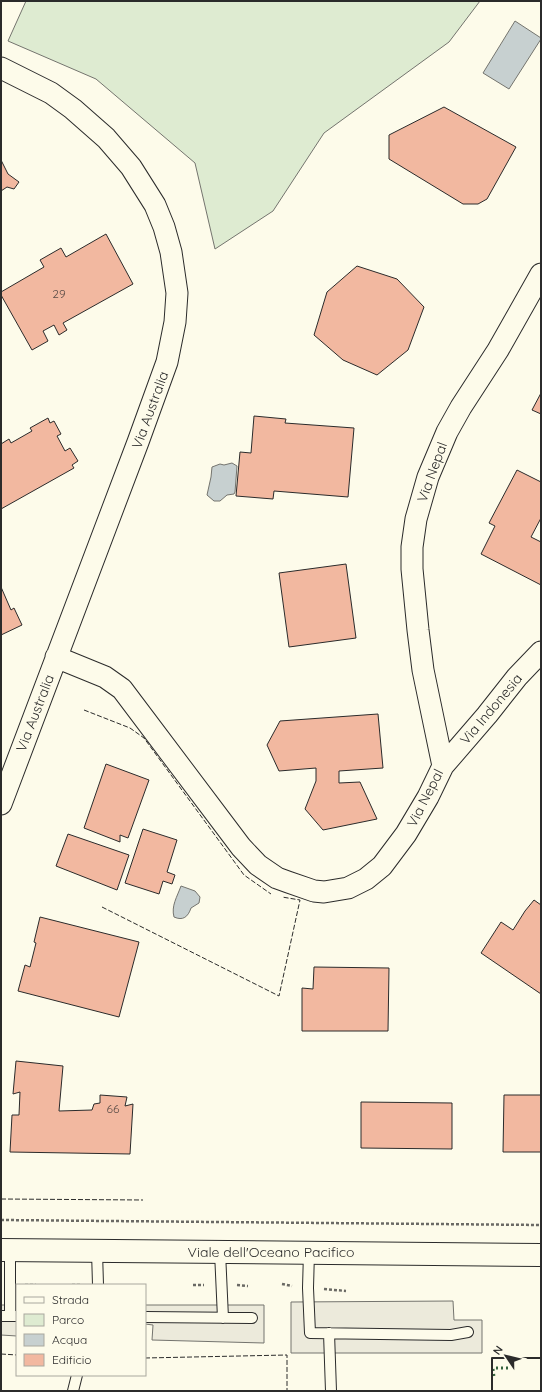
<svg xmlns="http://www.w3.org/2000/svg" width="542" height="1392" font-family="Quicksand,sans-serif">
  <rect width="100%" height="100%" fill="#fdfbea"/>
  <path fill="#deebd1" stroke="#74746e" d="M 26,1 L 480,1 L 449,42 L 324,133 L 273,211 L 215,249 L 195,163 L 96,79 L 8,41 Z"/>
  <path fill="#eceadb" stroke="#74746e" d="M 453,1301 L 454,1320 L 482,1320 L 482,1353 L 291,1353 L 291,1302 Z
    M 1,1305 L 17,1305 L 17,1336 L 1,1335 Z
    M 145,1305 L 264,1305 L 264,1343 L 152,1340 L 153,1325 L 145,1324 Z"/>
  <path fill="#c7d0d0" stroke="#74746e" d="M 515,21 L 541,38 L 541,39 L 509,89 L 483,73 Z
    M 232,463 L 237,466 L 235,492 L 234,494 L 227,495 L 220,501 L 214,501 L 207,495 L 211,477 L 212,467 L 220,464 L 224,465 Z
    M 181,886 L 195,891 L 200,897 L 199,903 L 191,908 C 188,917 183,921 174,917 C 171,906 177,897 181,886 Z"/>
  <path fill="#f2b8a0" stroke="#2b2b2b" d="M 444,107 L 516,147 L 487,199 L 478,204 L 463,204 L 389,159 L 389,135 Z
    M 1,160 L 8,174 L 19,182 L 14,189 L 7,187 L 1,191 Z
    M 106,234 L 133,284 L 63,323 L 67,330 L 59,335 L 54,325 L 43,331 L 48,341 L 32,350 L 1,295 L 1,292 L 44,267 L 40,260 L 61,248 L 66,257 Z
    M 357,266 L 397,279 L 424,307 L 408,350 L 377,375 L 343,360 L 314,335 L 327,292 Z
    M 541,393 L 541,414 L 532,410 Z
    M 254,416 L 286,419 L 285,423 L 354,428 L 348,497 L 274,491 L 273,499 L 236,496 L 240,452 L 251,453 Z
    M 48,418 L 50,423 L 54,421 L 61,434 L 57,436 L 65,451 L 70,448 L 78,461 L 72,465 L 74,468 L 1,509 L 1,444 L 9,439 L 11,443 L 32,431 L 30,428 Z
    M 517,470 L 541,482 L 541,518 L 531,537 L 541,542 L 541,585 L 481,554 L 495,526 L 489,523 Z
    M 346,564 L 356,638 L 289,647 L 279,573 Z
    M 1,587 L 11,610 L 14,608 L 22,625 L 1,635 Z
    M 378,714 L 383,768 L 339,771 L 339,783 L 360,782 L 377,819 L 323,830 L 305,809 L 316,781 L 316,768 L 279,771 L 267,745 L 280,721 Z
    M 106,764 L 149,780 L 128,838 L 120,835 L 120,842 L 84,828 Z
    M 143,829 L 177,840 L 167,872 L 175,875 L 172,884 L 163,881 L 159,894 L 125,883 Z
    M 68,834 L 129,855 L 117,890 L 56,866 Z
    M 534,900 L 541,905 L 541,994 L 481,953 L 501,922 L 513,930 L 525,911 Z
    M 40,917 L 139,942 L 119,1017 L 18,991 L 25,965 L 30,967 L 36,943 L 34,942 Z
    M 314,967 L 389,968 L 388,1031 L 302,1031 L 302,988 L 313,989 Z
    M 16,1061 L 63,1066 L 59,1111 L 92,1110 L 94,1104 L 100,1103 L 100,1095 L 127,1097 L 125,1106 L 133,1104 L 130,1154 L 10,1152 L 12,1115 L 19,1115 L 20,1092 L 13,1094 Z
    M 504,1095 L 541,1095 L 541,1152 L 503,1152 Z
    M 361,1102 L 452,1103 L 452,1149 L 361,1148 Z"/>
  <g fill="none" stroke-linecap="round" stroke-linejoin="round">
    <defs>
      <path id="service" d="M 10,1250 L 10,1316
        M 97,1251 L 98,1285
        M 220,1252 L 223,1318
        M 309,1252 L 308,1288 L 310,1333 L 451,1335 L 468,1332
        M 1,1316 L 17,1316
        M 145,1317 L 252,1318
        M 329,1333 L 331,1391
        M 73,1391 L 77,1375"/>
      <path id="minor" d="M 1,68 L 51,93 L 73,109 L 106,138 L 131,167 L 155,205 L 164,227 L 171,252 L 177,293 L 175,322 L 167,362 L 138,442 L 1,804
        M 56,657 L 105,677 L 122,689 L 241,847 L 258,865 L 277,878 L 288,882 L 314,891 L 324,892 L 348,888 L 366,879 L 382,866 L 406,834 L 428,797 L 443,766 L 423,670 L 418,630 L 412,569 L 412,547 L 416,519 L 428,477 L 447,432 L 461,407 L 498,350 L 541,274
        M 443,766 L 487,715 L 517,677 L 541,652"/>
      <path id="secondary" d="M 1,1250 L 541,1255"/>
    </defs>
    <use href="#service" stroke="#2b2b2b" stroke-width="12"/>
    <use href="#minor" stroke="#2b2b2b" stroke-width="23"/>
    <use href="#secondary" stroke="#2b2b2b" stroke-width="24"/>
    <path stroke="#6a6964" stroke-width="2.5" stroke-dasharray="3 2" stroke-linecap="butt" d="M 1,1220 L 541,1225
      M 282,1284 L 292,1286
      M 25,1285 L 36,1285
      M 72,1285 L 81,1285
      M 193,1285 L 204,1285
      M 237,1285 L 248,1286
      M 324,1289 L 346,1291"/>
    <use href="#service" stroke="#fdfbea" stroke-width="10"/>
    <use href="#minor" stroke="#fdfbea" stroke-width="21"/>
    <use href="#secondary" stroke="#fdfbea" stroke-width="22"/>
    <path stroke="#34623c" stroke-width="3" stroke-dasharray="2 3" stroke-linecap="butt" d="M 496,1368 L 509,1368
      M 493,1369 L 494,1377"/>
    <path stroke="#2b2b2b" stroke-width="1" stroke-dasharray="5 2" stroke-linecap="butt" d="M 84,710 L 130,728 L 144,738 L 244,875 L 271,894
      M 102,907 L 279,996 L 300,900 L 282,897
      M 1,1199 L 143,1200
      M 1,1354 L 17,1355
      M 145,1358 L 287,1355 L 287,1391"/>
    <path stroke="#2b2b2b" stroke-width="2" d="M 492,1391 L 492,1358 L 541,1358"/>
  </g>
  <g text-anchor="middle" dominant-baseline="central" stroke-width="3" stroke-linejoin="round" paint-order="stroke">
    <g font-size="12" fill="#5d4e48">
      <text x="59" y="293">29</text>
      <text x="113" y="1108">66</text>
    </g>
    <g font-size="14" fill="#2b2b2b" stroke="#fdfbea">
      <text transform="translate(150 410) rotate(-70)">Via Australia</text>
      <text transform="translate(432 472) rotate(-70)">Via Nepal</text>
      <text transform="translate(491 709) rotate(-50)">Via Indonesia</text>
      <text transform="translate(35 713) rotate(-69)">Via Australia</text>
      <text transform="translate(425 798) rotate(-63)">Via Nepal</text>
      <text x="271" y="1252">Viale dell'Oceano Pacifico</text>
    </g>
  </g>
  <rect width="542" height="1392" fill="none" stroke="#2b2b2b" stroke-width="4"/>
  <rect x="16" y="1284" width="130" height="92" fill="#fdfbea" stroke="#a9a89e"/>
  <rect x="24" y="1297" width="20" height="6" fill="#fdfbea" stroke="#a9a89e"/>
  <text x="52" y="1304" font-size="12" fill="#2b2b2b">Strada</text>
  <rect x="24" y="1314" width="20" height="12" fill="#deebd1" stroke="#a9a89e"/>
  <text x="52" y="1324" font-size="12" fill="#2b2b2b">Parco</text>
  <rect x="24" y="1334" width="20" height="12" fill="#c7d0d0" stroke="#a9a89e"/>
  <text x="52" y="1344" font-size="12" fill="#2b2b2b">Acqua</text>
  <rect x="24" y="1354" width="20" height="12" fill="#f2b8a0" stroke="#a9a89e"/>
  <text x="52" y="1364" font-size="12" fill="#2b2b2b">Edificio</text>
  <g transform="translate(506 1356) rotate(305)" stroke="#fdfbea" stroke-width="3" paint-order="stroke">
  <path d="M0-3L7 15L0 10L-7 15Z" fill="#2b2b2b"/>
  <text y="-6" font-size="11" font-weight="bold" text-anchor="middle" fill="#2b2b2b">N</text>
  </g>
</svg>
